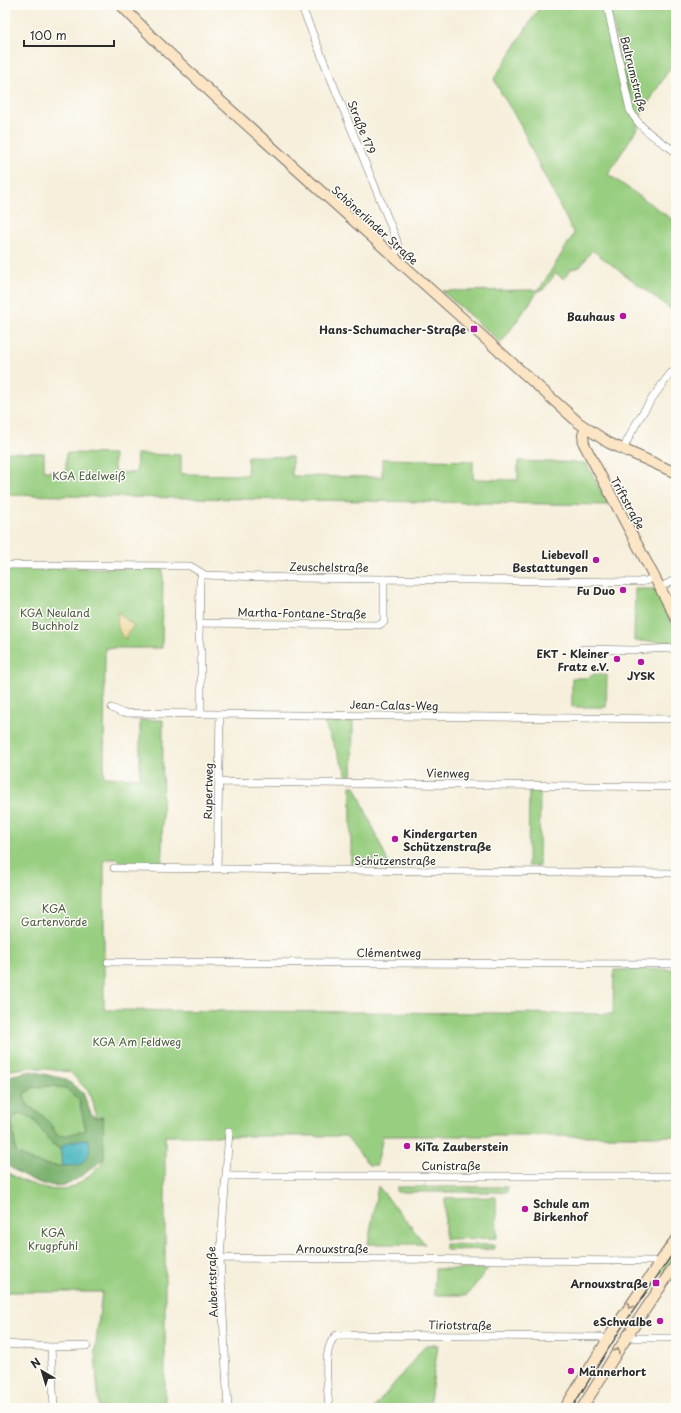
<svg xmlns="http://www.w3.org/2000/svg" width="681" height="1413" font-family="'Playpen Sans',sans-serif">
  <rect width="100%" height="100%" fill="#fdfcf7"/>
  <filter id="ink" filterUnits="userSpaceOnUse"><feTurbulence type="fractalNoise" baseFrequency=".025" numOctaves="2"/><feDisplacementMap in="SourceGraphic" scale="8" xChannelSelector="R" yChannelSelector="G"/><feConvolveMatrix kernelMatrix="1 2 1 2 8 2 1 2 1" color-interpolation-filters="sRGB"/></filter>
  <filter id="wash" filterUnits="userSpaceOnUse"><feTurbulence type="fractalNoise" baseFrequency=".012" numOctaves="4" result="noise"/><feDisplacementMap in="SourceGraphic" scale="16" xChannelSelector="R" yChannelSelector="G"/><feGaussianBlur stdDeviation="0.9" result="paint"/><feColorMatrix in="noise" values="0 0 0 0 0 0 0 0 0 0 0 0 0 0 0 0 0 1.4 0 .05"/><feComposite in="paint" operator="in"/></filter>
  <g filter="url(#wash)">
    <rect width="100%" height="100%" fill="#f6efdc"/>
    <path fill="#98ce80" stroke="#627c56" fill-rule="evenodd" d="M 541,5 L 605,5 L 638,127 L 608,174 L 676,222 L 676,313 L 592,250 L 580,267 L 571,269 L 564,279 L 556,273 L 543,290 L 539,290 L 501,343 L 442,291 L 539,290 L 574,234 L 537,161 L 519,122 L 501,93 L 494,79 Z
      M 609,5 L 676,5 L 676,58 L 638,120 L 634,115 Z
      M 5,452 L 44,453 L 44,471 L 66,472 L 66,453 L 114,454 L 114,472 L 136,473 L 137,454 L 181,455 L 181,474 L 247,475 L 248,456 L 292,457 L 292,476 L 382,477 L 382,459 L 473,461 L 473,479 L 518,480 L 518,461 L 586,463 L 609,505 L 5,495 Z
      M 5,567 L 163,569 L 162,648 L 105,648 L 104,777 L 140,778 L 140,720 L 163,720 L 162,864 L 121,863 L 118,859 L 104,859 L 104,1010 L 613,1014 L 614,970 L 676,969 L 676,1136 L 383,1136 L 377,1165 L 369,1165 L 346,1136 L 165,1136 L 165,1408 L 99,1408 L 95,1352 L 102,1292 L 5,1292 L 5,1171 L 20,1180 L 46,1189 L 66,1190 L 83,1181 L 101,1165 L 104,1159 L 103,1117 L 96,1118 L 93,1102 L 89,1092 L 70,1072 L 31,1067 L 5,1071 ZM 118,612 L 134,626 L 127,634 Z
      M 635,589 L 655,589 L 676,631 L 676,642 L 634,641 Z
      M 594,674 L 607,675 L 606,707 L 572,707 L 572,678 L 588,678 Z
      M 324,722 L 353,722 L 352,780 L 349,780 Z
      M 351,786 L 355,786 L 389,865 L 351,865 Z
      M 529,788 L 540,788 L 539,866 L 528,866 Z
      M 52,1086 L 67,1088 L 79,1100 L 86,1131 L 64,1136 L 57,1135 C 53,1130 50,1123 46,1119 C 38,1109 24,1109 24,1094 L 34,1087 Z
      M 24,1114 L 34,1120 L 50,1142 L 60,1149 L 63,1166 C 46,1167 32,1161 16,1153 L 12,1122 L 16,1115 Z
      M 378,1186 L 425,1244 L 368,1244 Z
      M 397,1187 L 507,1187 L 507,1192 L 397,1192 Z
      M 496,1197 L 497,1238 L 445,1239 L 445,1198 Z
      M 445,1244 L 494,1245 L 494,1249 L 445,1250 Z
      M 674,1249 L 676,1251 L 675,1253 L 676,1254 L 676,1260 L 667,1273 L 655,1273 Z
      M 435,1269 L 488,1269 L 467,1295 L 434,1295 Z
      M 426,1345 L 438,1345 L 429,1408 L 374,1408 Z"/>
    <path fill="#7ab16e" stroke="#526e4c" fill-rule="evenodd" d="M 31,1071 L 65,1079 L 83,1093 L 91,1114 L 96,1118 L 103,1117 L 104,1159 C 96,1165 74,1183 65,1185 C 43,1189 22,1175 5,1164 L 5,1077 ZM 52,1086 L 66,1088 L 79,1100 L 86,1130 L 64,1136 L 57,1135 C 54,1130 51,1123 46,1119 C 38,1110 24,1109 24,1094 L 34,1087 ZM 24,1114 L 34,1120 L 50,1142 L 60,1149 L 67,1143 L 80,1165 C 52,1167 42,1167 16,1153 L 12,1122 L 16,1115 Z"/>
    <path fill="#eeda9e" stroke="#8c8264" d="M 118,612 L 134,626 L 127,634 L 126,639 C 116,632 117,622 118,612 Z"/>
    <path fill="#46b5bf" stroke="#387075" d="M 83,1139 L 89,1140 C 91,1153 89,1156 80,1165 L 63,1166 L 60,1149 L 67,1143 Z"/>
  </g>
  <g filter="url(#ink)">
    <g fill="none" stroke-linecap="round" stroke-linejoin="round">
      <defs>
        <path id="street" d="M 301,5 L 397,241 L 398,250 L 392,256
          M 607,5 L 630,110 C 639,129 659,140 676,152
          M 623,450 C 635,422 652,397 671,373
          M 5,565 L 190,566 L 205,575 L 294,578 L 638,582 L 646,581 L 655,577
          M 661,587 L 676,579
          M 199,623 L 379,625 L 384,622 L 384,579
          M 583,649 L 632,650 L 676,648
          M 112,708 L 122,713 L 676,719
          M 201,714 L 201,651 L 199,639 L 200,581 L 202,574
          M 220,782 L 676,787
          M 114,868 L 676,873
          M 217,869 L 220,714
          M 108,962 L 676,964
          M 227,1176 L 676,1176
          M 220,1258 L 653,1261 L 658,1264
          M 628,1335 L 635,1338 L 676,1338
          M 5,1344 L 51,1347 L 87,1346
          M 51,1347 L 54,1408
          M 228,1408 L 220,1258 L 229,1131
          M 329,1408 C 328,1391 321,1345 337,1335 L 601,1337 L 607,1340"/>
        <path id="secondary" d="M 121,5 L 153,38 L 216,97 L 579,423 L 609,443 L 676,473
          M 586,428 L 583,435 L 584,444 L 676,618
          M 565,1408 L 615,1328 L 676,1239
          M 582,1408 L 628,1335 L 676,1264"/>
      </defs>
      <use href="#street" stroke="#727069" stroke-width="8"/>
      <use href="#secondary" stroke="#727069" stroke-width="12"/>
      <use href="#street" stroke="#fff" stroke-width="7"/>
      <use href="#secondary" stroke="#fce5c4" stroke-width="10"/>
      <path stroke="#2b2b2b" stroke-width="1" d="M 572,1408 L 622,1327 L 676,1249"/>
    </g>
    <defs><path id="oneway-chevron" d="M-2-3.5L2.5 0L-2 3.5" fill="none" stroke-width="1.6" stroke-linecap="round" stroke-linejoin="round"/></defs>
    <g stroke="#948878">
      <use href="#oneway-chevron" transform="translate(630 1306) rotate(124)"/>
      <use href="#oneway-chevron" transform="translate(617 1351) rotate(-58)"/>
    </g>
  </g>
  <g fill="#b5179e" stroke="#fdfcf7" stroke-width="1.5">
    <circle cx="623" cy="316" r="4"/>
    <rect x="470" y="325" width="8" height="8" rx="2"/>
    <circle cx="596" cy="560" r="4"/>
    <circle cx="623" cy="590" r="4"/>
    <circle cx="617" cy="659" r="4"/>
    <circle cx="641" cy="662" r="4"/>
    <circle cx="395" cy="839" r="4"/>
    <circle cx="407" cy="1146" r="4"/>
    <circle cx="525" cy="1209" r="4"/>
    <rect x="652" y="1279" width="8" height="8" rx="2"/>
    <circle cx="660" cy="1321" r="4"/>
    <circle cx="571" cy="1371" r="4"/>
  </g>
  <g text-anchor="middle" dominant-baseline="central" stroke-width="3" stroke-linejoin="round" paint-order="stroke">
    <g font-size="11" fill="#2b2b2b" stroke="#fdfcf7">
      <text transform="translate(634 74) rotate(76)">Baltrumstraße</text>
      <text transform="translate(362 127) rotate(68)">Straße 179</text>
      <text transform="translate(375 225) rotate(42)">Schönerlinder Straße</text>
      <text transform="translate(628 503) rotate(61)">Triftstraße</text>
      <text transform="translate(329 567) rotate(1)">Zeuschelstraße</text>
      <text transform="translate(302 613) rotate(1)">Martha-Fontane-Straße</text>
      <text transform="translate(394 705) rotate(1)">Jean-Calas-Weg</text>
      <text transform="translate(448 773) rotate(1)">Vienweg</text>
      <text transform="translate(208 791) rotate(-89)">Rupertweg</text>
      <text x="395" y="860">Schützenstraße</text>
      <text x="389" y="952">Clémentweg</text>
      <text x="451" y="1165">Cunistraße</text>
      <text x="332" y="1248">Arnouxstraße</text>
      <text transform="translate(212 1282) rotate(-92)">Aubertstraße</text>
      <text transform="translate(460 1325) rotate(1)">Tiriotstraße</text>
    </g>
    <g font-size="11" font-weight="bold" fill="#2b2b2b" stroke="#fdfcf7" text-anchor="end">
      <text x="615" y="316">Bauhaus</text>
      <text x="466" y="329">Hans-Schumacher-Straße</text>
      <text x="588" y="554">Liebevoll<tspan x="588" dy="13">Bestattungen</tspan></text>
      <text x="615" y="590">Fu Duo</text>
      <text x="609" y="653">EKT - Kleiner<tspan x="609" dy="13">Fratz e.V.</tspan></text>
      <text x="641" y="675" text-anchor="middle">JYSK</text>
      <text x="403" y="833" text-anchor="start">Kindergarten<tspan x="403" dy="13">Schützenstraße</tspan></text>
      <text x="415" y="1146" text-anchor="start">KiTa Zauberstein</text>
      <text x="533" y="1203" text-anchor="start">Schule am<tspan x="533" dy="13">Birkenhof</tspan></text>
      <text x="648" y="1283">Arnouxstraße</text>
      <text x="652" y="1321">eSchwalbe</text>
      <text x="579" y="1371" text-anchor="start">Männerhort</text>
    </g>
    <g font-size="11" fill="#4c5c44" stroke="#fdfcf7">
      <text x="89" y="475">KGA Edelweiß</text>
      <text x="55" y="612">KGA Neuland<tspan x="55" dy="13">Buchholz</tspan></text>
      <text x="54" y="908">KGA<tspan x="54" dy="13">Gartenvörde</tspan></text>
      <text x="137" y="1041">KGA Am Feldweg</text>
      <text x="53" y="1232">KGA<tspan x="53" dy="13">Krugpfuhl</tspan></text>
    </g>
  </g>
  <rect width="681" height="1413" fill="none" stroke="#fdfcf7" stroke-width="20"/>
  <g transform="translate(42 1371) rotate(322)" stroke="#fdfcf7" stroke-width="3" paint-order="stroke">
  <path d="M0-3L7 15L0 10L-7 15Z" fill="#2b2b2b"/>
  <text y="-6" font-size="11" font-weight="bold" text-anchor="middle" fill="#2b2b2b">N</text>
  </g>
  <path d="M24 40v6h90v-6" fill="none" stroke="#2b2b2b" stroke-width="2"/>
  <text x="30" y="40" font-size="12" fill="#2b2b2b" stroke="#fdfcf7" stroke-width="3" paint-order="stroke">100 m</text>
</svg>
